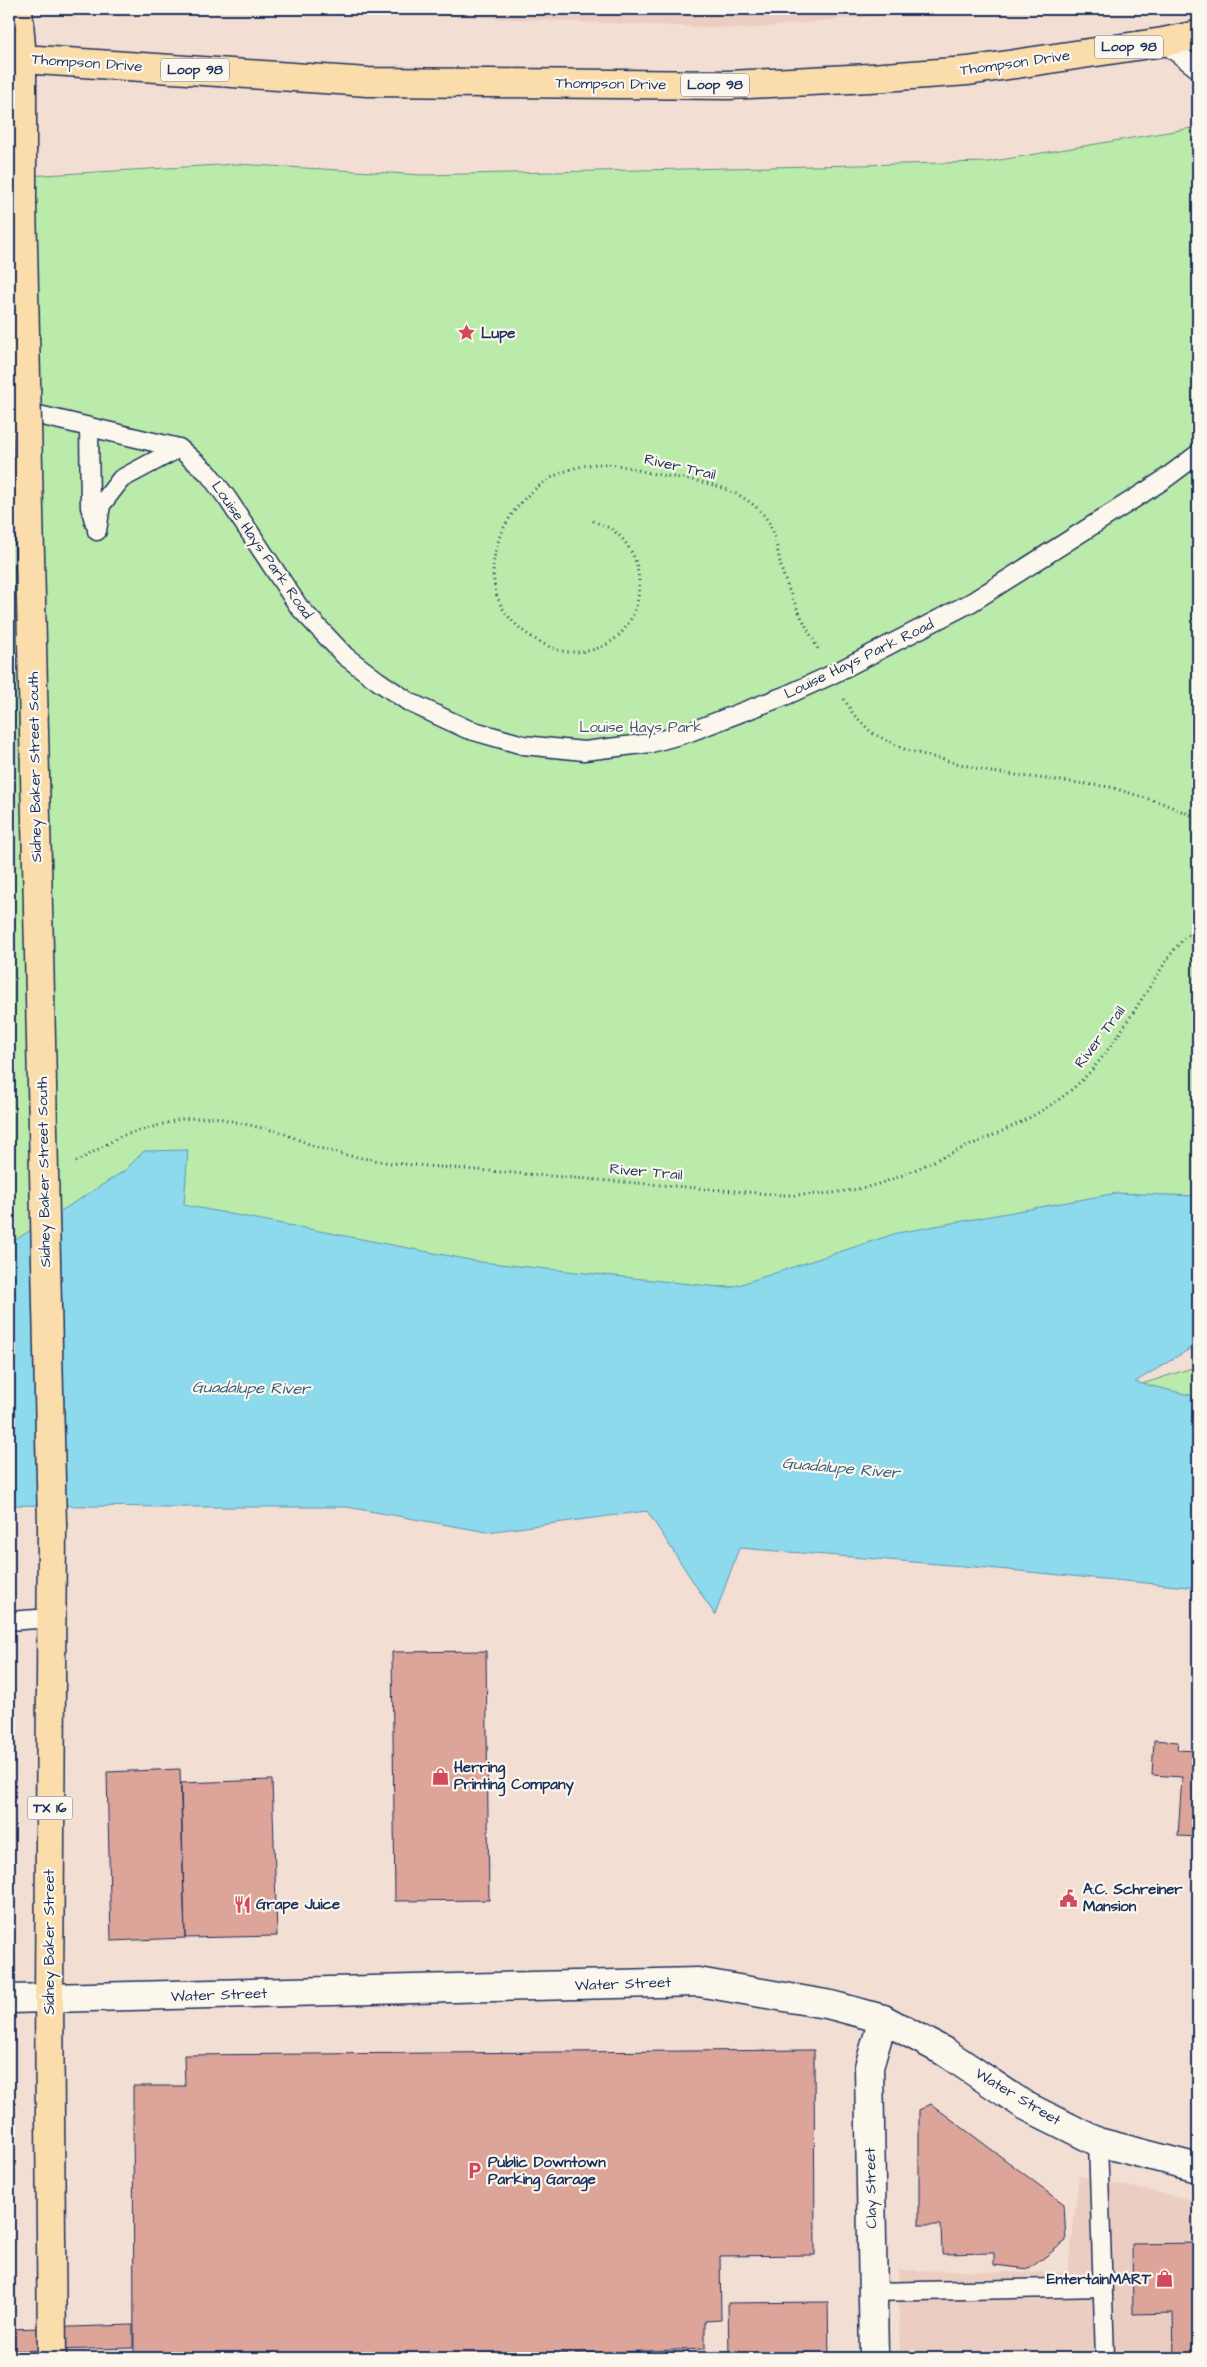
<svg xmlns="http://www.w3.org/2000/svg" width="1207" height="2367" font-family="'Architects Daughter',sans-serif">
  <rect width="100%" height="100%" fill="#f2ded3"/>
  <filter id="ink" filterUnits="userSpaceOnUse"><feTurbulence type="fractalNoise" baseFrequency=".02" numOctaves="2"/><feDisplacementMap in="SourceGraphic" scale="10" xChannelSelector="R" yChannelSelector="G"/><feConvolveMatrix kernelMatrix="1 2 1 2 8 2 1 2 1" color-interpolation-filters="sRGB"/></filter>
  <g filter="url(#ink)">
    <path fill="#eccdc2" d="M 283,9 L 935,9 L 746,29 Z
      M 1079,2176 L 1198,2201 L 1198,2358 L 900,2358 L 898,2270 L 1068,2273 Z"/>
    <path fill="#baebaa" stroke="#6a8d84" d="M 1198,127 L 1198,1240 L 1161,1258 L 729,1287 L 9,1265 L 9,177 L 237,164 L 423,175 L 988,162 Z
      M 1198,1366 L 1198,1403 L 1142,1384 Z"/>
    <path fill="#8cdaec" stroke="#5f96b3" d="M 188,1150 L 184,1205 L 481,1262 L 729,1288 L 897,1233 L 1117,1193 L 1198,1196 L 1198,1344 L 1135,1382 L 1198,1397 L 1198,1588 L 987,1568 L 739,1548 L 715,1615 L 647,1511 L 487,1532 L 347,1507 L 164,1507 L 9,1505 L 9,1244 L 124,1171 L 144,1151 Z"/>
    <path fill="#dda49a" stroke="#1b2f5e" d="M 486,1651 L 489,1900 L 395,1901 L 392,1652 Z
      M 1154,1740 L 1178,1742 L 1177,1750 L 1198,1751 L 1198,1775 L 1194,1775 L 1193,1781 L 1198,1782 L 1198,1837 L 1178,1836 L 1182,1777 L 1152,1775 Z
      M 180,1769 L 185,1938 L 111,1941 L 107,1772 Z
      M 272,1780 L 277,1936 L 185,1938 L 181,1783 Z
      M 814,2050 L 815,2255 L 720,2256 L 721,2320 L 705,2321 L 705,2349 L 467,2357 L 134,2358 L 133,2086 L 185,2086 L 184,2055 Z
      M 931,2104 L 1064,2204 L 1066,2241 L 1029,2269 L 994,2265 L 994,2253 L 942,2254 L 941,2225 L 919,2225 L 919,2110 Z
      M 1198,2243 L 1198,2358 L 1174,2358 L 1173,2313 L 1133,2314 L 1132,2244 Z
      M 828,2302 L 829,2358 L 729,2358 L 728,2303 Z
      M 133,2325 L 133,2348 L 9,2351 L 9,2329 Z
      M 467,2357 L 467,2358 L 155,2358 Z"/>
    <g fill="none" stroke-linecap="round" stroke-linejoin="round">
      <defs>
        <path id="service" d="M 1163,42 L 1198,69
          M 9,408 L 179,448 L 208,473 L 227,498 L 299,607 L 345,656 L 378,681 L 409,702 L 467,729 L 523,745 L 584,751 L 651,743 L 687,733 L 787,695 L 831,675 L 972,602 L 1162,481 L 1198,454
          M 89,427 L 90,507 L 95,524
          M 97,531 L 101,505 L 121,479 L 179,448
          M 9,1621 L 51,1618
          M 1098,2142 L 1105,2358
          M 873,2292 L 1102,2287"/>
        <path id="minor" d="M 874,2358 L 869,2067 L 883,2019"/>
        <path id="tertiary" d="M 9,1999 L 698,1982 L 831,2005 L 883,2019 L 945,2052 L 1024,2105 L 1098,2142 L 1198,2168"/>
        <path id="primary" d="M 18,9 L 22,59 L 22,203
          M 22,59 L 368,82 L 729,85 L 870,78 L 968,71 L 1163,42 L 1198,35
          M 52,2358 L 49,1998 L 52,1525"/>
      </defs>
      <use href="#service" stroke="#1b2f5e" stroke-width="21"/>
      <use href="#minor" stroke="#1b2f5e" stroke-width="31"/>
      <use href="#tertiary" stroke="#1b2f5e" stroke-width="31"/>
      <use href="#primary" stroke="#1b2f5e" stroke-width="31"/>
      <path stroke="#1b2f5e" stroke-width="3" stroke-dasharray="1 4" stroke-linecap="butt" d="M 593,521 C 599,524 606,526 611,529 C 657,560 644,639 591,650 C 580,653 565,653 555,649 C 529,639 500,617 495,588 C 484,536 526,481 575,468 C 615,457 630,471 666,476 C 701,481 737,486 762,513 C 777,529 777,555 783,574 C 792,601 806,626 819,651
        M 844,699 L 854,715 L 872,733 L 906,750 L 991,772 L 1110,787 L 1162,803 L 1198,818
        M 76,1162 L 121,1136 L 181,1119 L 214,1117 L 280,1132 L 316,1147 L 345,1155 L 391,1163 L 783,1195 C 810,1195 836,1194 862,1188 C 892,1182 920,1167 947,1155 C 1000,1132 1057,1112 1095,1066 C 1116,1041 1133,1012 1151,985 C 1165,963 1177,941 1198,927"/>
      <use href="#service" stroke="#fbf7ec" stroke-width="18"/>
      <use href="#minor" stroke="#fbf7ec" stroke-width="28"/>
      <use href="#tertiary" stroke="#fbf7ec" stroke-width="28"/>
      <use href="#primary" stroke="#fbddab" stroke-width="28"/>
      <defs>
        <path id="primary-bridge" d="M 22,203 L 52,1525"/>
      </defs>
      <use href="#primary-bridge" stroke="#1b2f5e" stroke-width="31" stroke-linecap="butt"/>
      <use href="#primary-bridge" stroke="#fbddab" stroke-width="28"/>
    </g>
  </g>
  <defs>
    <symbol id="sight-bare" viewBox="-9 -9 18 18"><path d="M0-6L1.8-2.2L6-1.7L2.9 1.2L3.7 5.4L0 3.3L-3.7 5.4L-2.9 1.2L-6-1.7L-1.8-2.2Z" fill="#d1495b" stroke="#fbf7ec" stroke-width="2.5" paint-order="stroke"/></symbol>
    <symbol id="shop-bare" viewBox="-9 -9 18 18"><path d="M-5-2.5h2.3a2.7 3.5 0 0 1 5.4 0H5L5.5 6h-11ZM-1.5-2.5h3a1.5 2.3 0 0 0-3 0Z" fill="#d1495b" stroke="#fbf7ec" stroke-width="2.5" paint-order="stroke"/></symbol>
    <symbol id="civic-bare" viewBox="-9 -9 18 18"><path d="M-.6-6.5H3V-4.5H.6V-3L4-1V1h2V6H-6V1h2V-1L-.6-3ZM-1.2 2.5V6h2.4V2.5Z" fill="#d1495b" stroke="#fbf7ec" stroke-width="2.5" paint-order="stroke"/></symbol>
    <symbol id="restaurant-bare" viewBox="-9 -9 18 18"><path d="M-5-6h1v4h1v-4h1v4h1v-4h1v5L-1.5 .5V6h-2V.5L-5-1ZM5-6V6H3V1.5H1.5Q1.5-4 5-6Z" fill="#d1495b" stroke="#fbf7ec" stroke-width="2.5" paint-order="stroke"/></symbol>
    <symbol id="parking-bare" viewBox="-9 -9 18 18"><path d="M-3.5-5.5H1a3.5 3.5 0 0 1 0 7H-1V5.5H-3.5ZM-1-3.4V-.6H.8a1.4 1.4 0 0 0 0-2.8Z" fill="#d1495b" stroke="#fbf7ec" stroke-width="2.5" paint-order="stroke"/></symbol>
  </defs>
  <g fill-rule="evenodd">
    <use href="#sight-bare" x="454" y="320" width="25" height="25"/>
    <use href="#shop-bare" x="428" y="1764" width="25" height="25"/>
    <use href="#civic-bare" x="1056" y="1886" width="25" height="25"/>
    <use href="#restaurant-bare" x="230" y="1892" width="25" height="25"/>
    <use href="#parking-bare" x="462" y="2158" width="25" height="25"/>
    <use href="#shop-bare" x="1152" y="2266" width="25" height="25"/>
  </g>
  <g text-anchor="middle" dominant-baseline="central" stroke-width="4.5" stroke-linejoin="round" paint-order="stroke">
    <g fill="#fbf7ec" stroke="#5e6b89" stroke-width="1">
      <rect x="1095" y="35.5" width="68" height="23" rx="4"/>
      <rect x="161" y="58.5" width="68" height="23" rx="4"/>
      <rect x="681" y="73.5" width="68" height="23" rx="4"/>
      <rect x="27.5" y="1796.5" width="45" height="23" rx="4"/>
    </g>
    <g font-size="14" font-weight="bold" fill="#1b2f5e">
      <text x="1129" y="47">Loop 98</text>
      <text x="195" y="70">Loop 98</text>
      <text x="715" y="85">Loop 98</text>
      <text x="50" y="1808">TX 16</text>
    </g>
    <g font-size="15" fill="#1b2f5e" stroke="#fbf7ec">
      <text transform="translate(87 63) rotate(4)">Thompson Drive</text>
      <text transform="translate(1015 63) rotate(-8)">Thompson Drive</text>
      <text transform="translate(611 84) rotate(1)">Thompson Drive</text>
      <text transform="translate(680 467) rotate(13)">River Trail</text>
      <text transform="translate(262 550) rotate(55)">Louise Hays Park Road</text>
      <text transform="translate(859 659) rotate(-26)">Louise Hays Park Road</text>
      <text transform="translate(35 767) rotate(-91)">Sidney Baker Street South</text>
      <text transform="translate(1100 1037) rotate(-53)">River Trail</text>
      <text transform="translate(44 1172) rotate(-91)">Sidney Baker Street South</text>
      <text transform="translate(646 1172) rotate(5)">River Trail</text>
      <text transform="translate(49 1942) rotate(-90)">Sidney Baker Street</text>
      <text transform="translate(623 1984) rotate(-2)">Water Street</text>
      <text transform="translate(219 1995) rotate(-2)">Water Street</text>
      <text transform="translate(1018 2097) rotate(31)">Water Street</text>
      <text transform="translate(871 2188) rotate(-91)">Clay Street</text>
    </g>
    <g font-size="15" font-weight="bold" fill="#1b2f5e" stroke="#fbf7ec" text-anchor="start">
      <text x="481" y="333">Lupe</text>
      <text x="454" y="1767">Herring<tspan x="454" dy="17">Printing Company</tspan></text>
      <text x="1083" y="1889">A.C. Schreiner<tspan x="1083" dy="17">Mansion</tspan></text>
      <text x="256" y="1904">Grape Juice</text>
      <text x="488" y="2162">Public Downtown<tspan x="488" dy="17">Parking Garage</tspan></text>
      <text x="1151" y="2279" text-anchor="end">EntertainMART</text>
    </g>
    <g font-size="15" fill="#3b556d" stroke="#fbf7ec">
      <text x="641" y="727">Louise Hays Park</text>
    </g>
    <g font-size="16" font-style="italic" fill="#375a82" stroke="#fbf7ec">
      <text transform="translate(251 1388) rotate(1)">Guadalupe River</text>
      <text transform="translate(841 1468) rotate(5)">Guadalupe River</text>
    </g>
  </g>
  <rect width="1207" height="2367" fill="none" stroke="#fbf7ec" stroke-width="30"/>
  <rect x="15" y="15" width="1177" height="2337" fill="none" stroke="#1b2f5e" stroke-width="2" filter="url(#ink)"/>
</svg>
